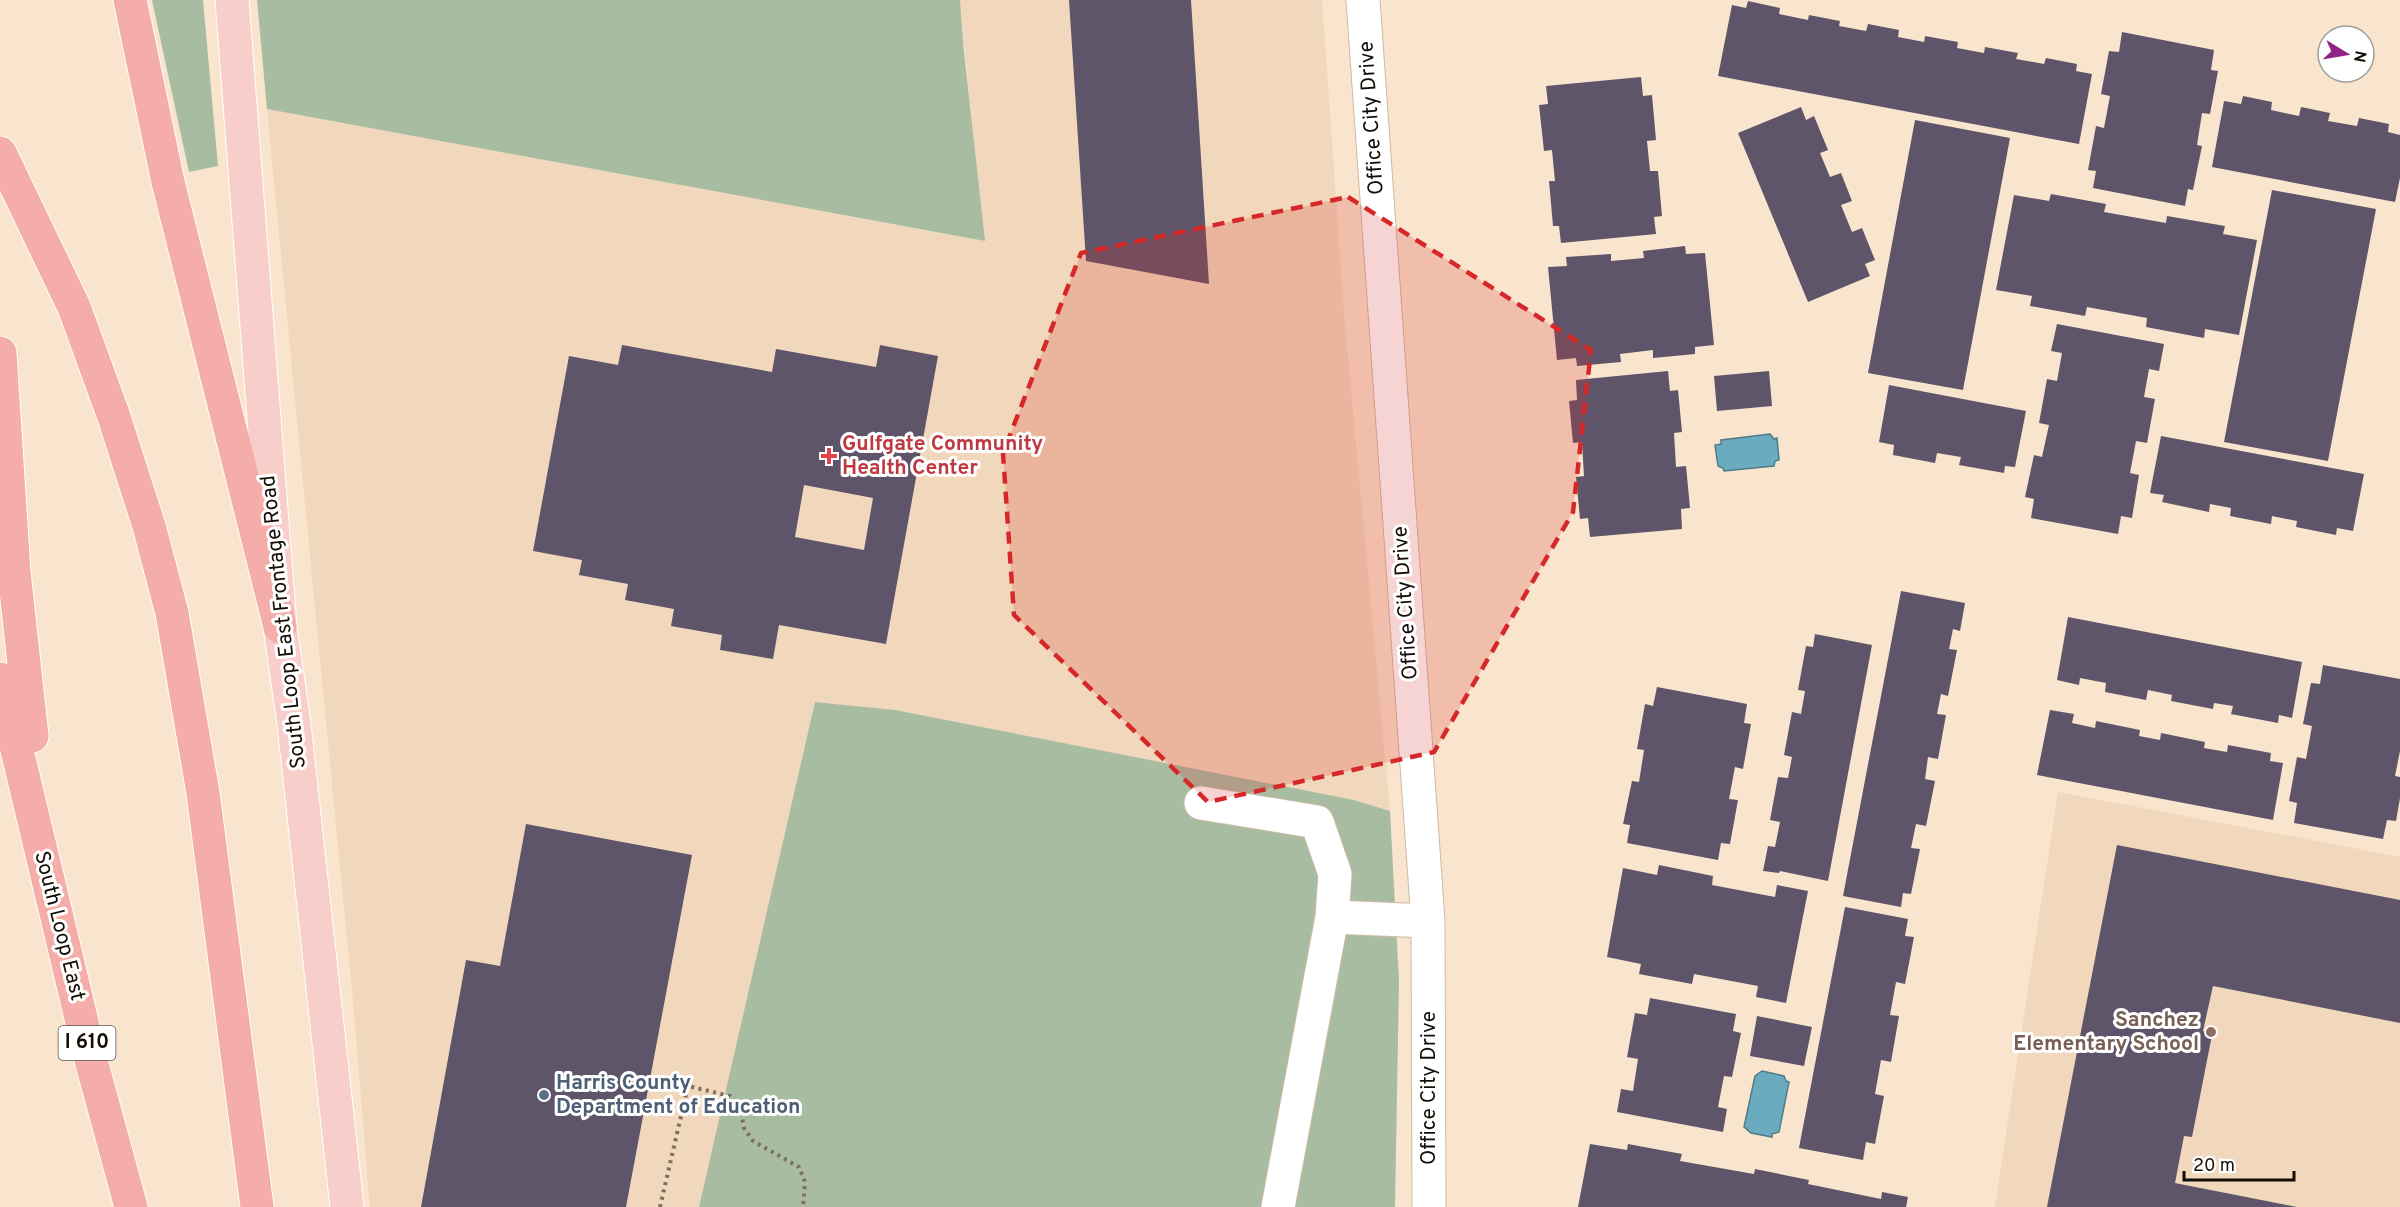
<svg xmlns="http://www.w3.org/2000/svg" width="2400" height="1207" font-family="Overpass,sans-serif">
  <rect width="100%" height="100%" fill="#f9e4ce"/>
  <path fill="#f1d7bb" d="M 960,0 L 1322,0 L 1344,313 L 1390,811 L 1354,800 L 895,710 L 815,702 L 699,1207 L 370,1207 L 353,1001 L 267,109 L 984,241 Z
    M 2058,792 L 2400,857 L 2400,1207 L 1995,1207 Z"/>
  <path fill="#a8bca1" d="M 152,0 L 203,0 L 218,166 L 189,172 Z
    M 257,0 L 960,0 L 964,52 L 985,241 L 267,109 Z
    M 815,702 L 895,710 L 1354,800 L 1390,811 L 1399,981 L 1395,1207 L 699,1207 Z"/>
  <path fill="#6aabbf" stroke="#507c88" stroke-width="1.5" d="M 1770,434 L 1774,439 L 1777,438 L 1779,460 L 1775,461 L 1774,466 L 1724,471 L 1723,468 L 1718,466 L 1715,445 L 1721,444 L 1721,440 Z
    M 1762,1071 L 1784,1076 L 1786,1081 L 1789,1082 L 1779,1132 L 1772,1134 L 1772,1137 L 1751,1133 L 1744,1127 L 1755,1076 Z"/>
  <path fill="#5f556a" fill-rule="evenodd" d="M 1069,0 L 1191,0 L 1209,284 L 1086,261 Z
    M 1748,1 L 1780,8 L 1779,14 L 1808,20 L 1809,15 L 1840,21 L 1839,26 L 1866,31 L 1868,24 L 1899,30 L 1898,37 L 1924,42 L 1925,36 L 1958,42 L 1957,48 L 1984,53 L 1985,47 L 2018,53 L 2016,59 L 2044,64 L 2046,58 L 2077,64 L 2076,71 L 2092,74 L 2079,144 L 1718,76 L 1732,5 L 1746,8 Z
    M 2122,32 L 2214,50 L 2211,70 L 2218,71 L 2210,114 L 2202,113 L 2197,145 L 2202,146 L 2193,190 L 2188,189 L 2185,206 L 2093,188 L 2096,171 L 2088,170 L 2096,126 L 2104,128 L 2110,96 L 2101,94 L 2109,51 L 2119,52 Z
    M 1641,77 L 1643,96 L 1652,95 L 1656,140 L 1647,141 L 1650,171 L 1658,171 L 1662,216 L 1654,217 L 1656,234 L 1561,243 L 1559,226 L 1553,226 L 1549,181 L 1555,181 L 1552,150 L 1544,151 L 1539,105 L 1548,104 L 1546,86 Z
    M 2243,96 L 2272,102 L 2271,110 L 2299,116 L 2301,107 L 2330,113 L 2328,121 L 2357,126 L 2359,118 L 2389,124 L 2388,132 L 2400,135 L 2400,178 L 2395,202 L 2212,167 L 2224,101 L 2241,104 Z
    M 1801,107 L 1806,120 L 1814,116 L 1828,150 L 1820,153 L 1830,177 L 1841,173 L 1852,201 L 1841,205 L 1852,232 L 1862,228 L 1875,260 L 1865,264 L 1870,276 L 1808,302 L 1738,133 Z
    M 1915,120 L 2010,138 L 1963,390 L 1868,373 Z
    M 2272,190 L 2376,209 L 2328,461 L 2224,442 Z
    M 2051,194 L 2106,204 L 2104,212 L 2166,223 L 2167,216 L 2225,226 L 2223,234 L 2257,240 L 2239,335 L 2205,329 L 2204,338 L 2146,327 L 2147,318 L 2087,307 L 2085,316 L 2030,306 L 2032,296 L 1996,290 L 2014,195 L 2049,201 Z
    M 1685,246 L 1686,254 L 1705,253 L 1714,345 L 1695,347 L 1695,354 L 1653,358 L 1653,350 L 1620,354 L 1621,362 L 1577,366 L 1576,358 L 1557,360 L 1548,267 L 1567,266 L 1566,257 L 1611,254 L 1611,261 L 1644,258 L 1643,251 Z
    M 2057,324 L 2164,344 L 2159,371 L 2149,369 L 2144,397 L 2155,399 L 2147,443 L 2136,441 L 2130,473 L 2139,475 L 2132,518 L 2121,516 L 2118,534 L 2031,518 L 2034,499 L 2025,497 L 2034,455 L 2042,457 L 2049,425 L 2039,423 L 2047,379 L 2057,381 L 2062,353 L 2051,351 Z
    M 622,345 L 772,372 L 776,349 L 876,367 L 880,345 L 938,356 L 886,644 L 779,625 L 773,659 L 720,650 L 722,635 L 671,626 L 674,609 L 625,600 L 628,584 L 579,575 L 582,560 L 533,551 L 569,356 L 618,365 ZM 804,485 L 873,498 L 864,550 L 795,537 Z
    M 1668,371 L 1670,391 L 1678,390 L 1682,432 L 1674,433 L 1676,467 L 1686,466 L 1690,508 L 1681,509 L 1682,529 L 1590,537 L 1588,518 L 1580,519 L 1576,477 L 1584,476 L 1582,442 L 1573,443 L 1569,401 L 1577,400 L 1576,380 Z
    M 1769,371 L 1772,406 L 1717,411 L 1714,376 Z
    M 1889,385 L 2026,411 L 2015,467 L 2005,466 L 2004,473 L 1959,465 L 1961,457 L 1937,453 L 1935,463 L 1893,455 L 1894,445 L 1879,442 Z
    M 2161,436 L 2364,474 L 2353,531 L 2337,528 L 2336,535 L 2296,527 L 2297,521 L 2272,516 L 2271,524 L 2230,516 L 2231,508 L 2210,504 L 2209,512 L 2162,502 L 2164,495 L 2150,493 Z
    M 1901,591 L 1965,603 L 1960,631 L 1953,629 L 1949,649 L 1957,650 L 1948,696 L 1941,694 L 1937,714 L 1946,715 L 1938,759 L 1928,757 L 1925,779 L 1935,781 L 1926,826 L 1916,824 L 1911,848 L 1920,849 L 1911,894 L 1903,893 L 1901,907 L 1843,896 Z
    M 2068,617 L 2302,662 L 2292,718 L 2279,715 L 2278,723 L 2231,714 L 2233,706 L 2214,703 L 2213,709 L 2171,701 L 2172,695 L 2148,690 L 2146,700 L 2105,692 L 2106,683 L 2080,678 L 2079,685 L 2057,680 Z
    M 1815,634 L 1872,645 L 1828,881 L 1780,871 L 1779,873 L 1763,871 L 1768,846 L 1775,847 L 1780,822 L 1770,820 L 1778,777 L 1788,778 L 1792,757 L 1784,755 L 1792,712 L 1801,714 L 1805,691 L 1798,690 L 1806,646 L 1813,647 Z
    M 2323,665 L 2400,679 L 2400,751 L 2395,776 L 2400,777 L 2400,798 L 2396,821 L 2387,820 L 2383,839 L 2294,823 L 2297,803 L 2289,801 L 2297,757 L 2306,759 L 2312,726 L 2303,724 L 2311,683 L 2320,684 Z
    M 1657,687 L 1747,704 L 1744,723 L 1751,724 L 1743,769 L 1735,767 L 1729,799 L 1738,800 L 1730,844 L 1721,843 L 1718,860 L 1627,843 L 1630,825 L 1623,824 L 1632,781 L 1639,782 L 1644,750 L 1637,749 L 1645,704 L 1653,706 Z
    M 2050,710 L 2074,714 L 2072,723 L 2095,728 L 2096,721 L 2140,730 L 2139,736 L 2160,740 L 2161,733 L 2205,742 L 2204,748 L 2227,752 L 2228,745 L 2271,753 L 2270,761 L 2283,763 L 2273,820 L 2037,775 Z
    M 526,824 L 692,855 L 626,1207 L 421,1207 L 466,960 L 500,966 Z
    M 2117,845 L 2400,900 L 2400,1023 L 2213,986 L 2203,1031 L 2212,1035 L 2192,1137 L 2184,1136 L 2175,1183 L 2297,1207 L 2047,1207 Z
    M 1659,865 L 1713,876 L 1712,885 L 1775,897 L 1777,885 L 1808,891 L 1786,1003 L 1756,997 L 1758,986 L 1694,974 L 1692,984 L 1639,974 L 1641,964 L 1607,957 L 1623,868 L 1657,875 Z
    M 1845,907 L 1908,919 L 1905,936 L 1914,937 L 1905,984 L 1896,982 L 1890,1015 L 1899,1016 L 1891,1062 L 1881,1060 L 1875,1094 L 1884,1096 L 1875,1144 L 1866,1142 L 1863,1160 L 1799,1148 Z
    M 1650,998 L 1736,1014 L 1733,1031 L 1741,1033 L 1732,1077 L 1724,1076 L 1718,1107 L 1727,1109 L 1723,1132 L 1617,1112 L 1621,1089 L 1633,1091 L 1638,1059 L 1627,1057 L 1635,1013 L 1647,1015 Z
    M 1757,1016 L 1812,1027 L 1804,1066 L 1750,1056 Z
    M 1590,1144 L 1627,1150 L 1628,1144 L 1682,1154 L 1680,1161 L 1754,1174 L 1755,1169 L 1809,1180 L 1808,1184 L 1881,1199 L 1882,1192 L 1908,1197 L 1906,1207 L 1578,1207 Z"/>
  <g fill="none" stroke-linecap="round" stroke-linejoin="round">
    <defs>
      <path id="minor" d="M 1363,0 L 1428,921 L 1429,1207
        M 1201,803 L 1317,822 L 1335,874 L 1332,917
        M 1278,1207 L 1332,917 L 1428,921"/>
      <path id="major" d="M 232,0 L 280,627 L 294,724 L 347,1207"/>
      <path id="highway" d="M 130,0 L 168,182 L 280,627
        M 0,153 L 74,307 L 114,417 L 149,526 L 172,613 L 203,793 L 257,1207
        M 0,353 L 14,572 L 32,736
        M 0,679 L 92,1064 L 131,1207"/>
    </defs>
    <use href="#minor" stroke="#cebaa5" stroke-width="35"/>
    <use href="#major" stroke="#fff" stroke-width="35"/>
    <use href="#highway" stroke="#fff" stroke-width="35"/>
    <path stroke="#7c6f61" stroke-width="4" stroke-dasharray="3 4.5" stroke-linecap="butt" d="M 660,1207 L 688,1086 L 730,1096 L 740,1107 L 744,1128 L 753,1141 L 799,1167 L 805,1182 L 803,1207"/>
    <use href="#minor" stroke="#fff" stroke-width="33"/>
    <use href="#major" stroke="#f8cecb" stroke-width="33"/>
    <use href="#highway" stroke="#f4ada8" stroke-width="33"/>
  </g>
  <path fill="#d62828" fill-opacity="0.2" stroke="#d62828" stroke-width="4.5" stroke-dasharray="12 8" stroke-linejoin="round" d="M 1348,197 L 1591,350 L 1573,512 L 1434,752 L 1208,802 L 1014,615 L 1003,453 L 1081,253 Z"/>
  <path fill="#e0444e" stroke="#fff" stroke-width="2" d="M826 447h6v6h6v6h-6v6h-6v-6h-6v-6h6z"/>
  <circle fill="#8d6e63" stroke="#fff" stroke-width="2" cx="2211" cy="1032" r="6"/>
  <circle fill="#5c6f8a" stroke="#fff" stroke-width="2" cx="544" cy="1095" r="6"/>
  <g text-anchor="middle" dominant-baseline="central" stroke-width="6" stroke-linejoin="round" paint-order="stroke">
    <rect fill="#fff" stroke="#5b5651" stroke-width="1.5" x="58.5" y="1026" width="57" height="34" rx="4.5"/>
    <g font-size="20" font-weight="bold" fill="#150e07">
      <text x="87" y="1043">I 610</text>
    </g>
    <g font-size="21" fill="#150e07" stroke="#fff">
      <text transform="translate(1372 118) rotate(-94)">Office City Drive</text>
      <text transform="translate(1406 603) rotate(-94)">Office City Drive</text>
      <text transform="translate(284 622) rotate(-96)">South Loop East Frontage Road</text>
      <text transform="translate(59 926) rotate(76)">South Loop East</text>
      <text transform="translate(1429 1088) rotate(-90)">Office City Drive</text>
    </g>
    <g font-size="21" font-weight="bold" fill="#be3a42" stroke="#fff" text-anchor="start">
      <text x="842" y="444">Gulfgate Community<tspan x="842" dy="24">Health Center</tspan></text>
    </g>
    <g font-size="21" font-weight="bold" fill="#785e54" stroke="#fff" text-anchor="end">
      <text x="2199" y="1020">Sanchez<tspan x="2199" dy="24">Elementary School</tspan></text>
    </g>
    <g font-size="21" font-weight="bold" fill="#4e5e75" stroke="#fff" text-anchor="start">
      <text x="556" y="1083">Harris County<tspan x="556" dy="24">Department of Education</tspan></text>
    </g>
  </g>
  <g transform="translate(2346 54) rotate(101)"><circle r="28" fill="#ffffff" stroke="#a19f9c" stroke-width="1.5"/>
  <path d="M0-4.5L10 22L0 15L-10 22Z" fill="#902386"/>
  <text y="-9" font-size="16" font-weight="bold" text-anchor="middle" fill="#150e07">N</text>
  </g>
  <path d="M2184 1171v9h110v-9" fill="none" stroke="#150e07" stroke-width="3"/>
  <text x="2193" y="1171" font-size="18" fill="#150e07" stroke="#ffffff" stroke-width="4.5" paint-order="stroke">20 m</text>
</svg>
